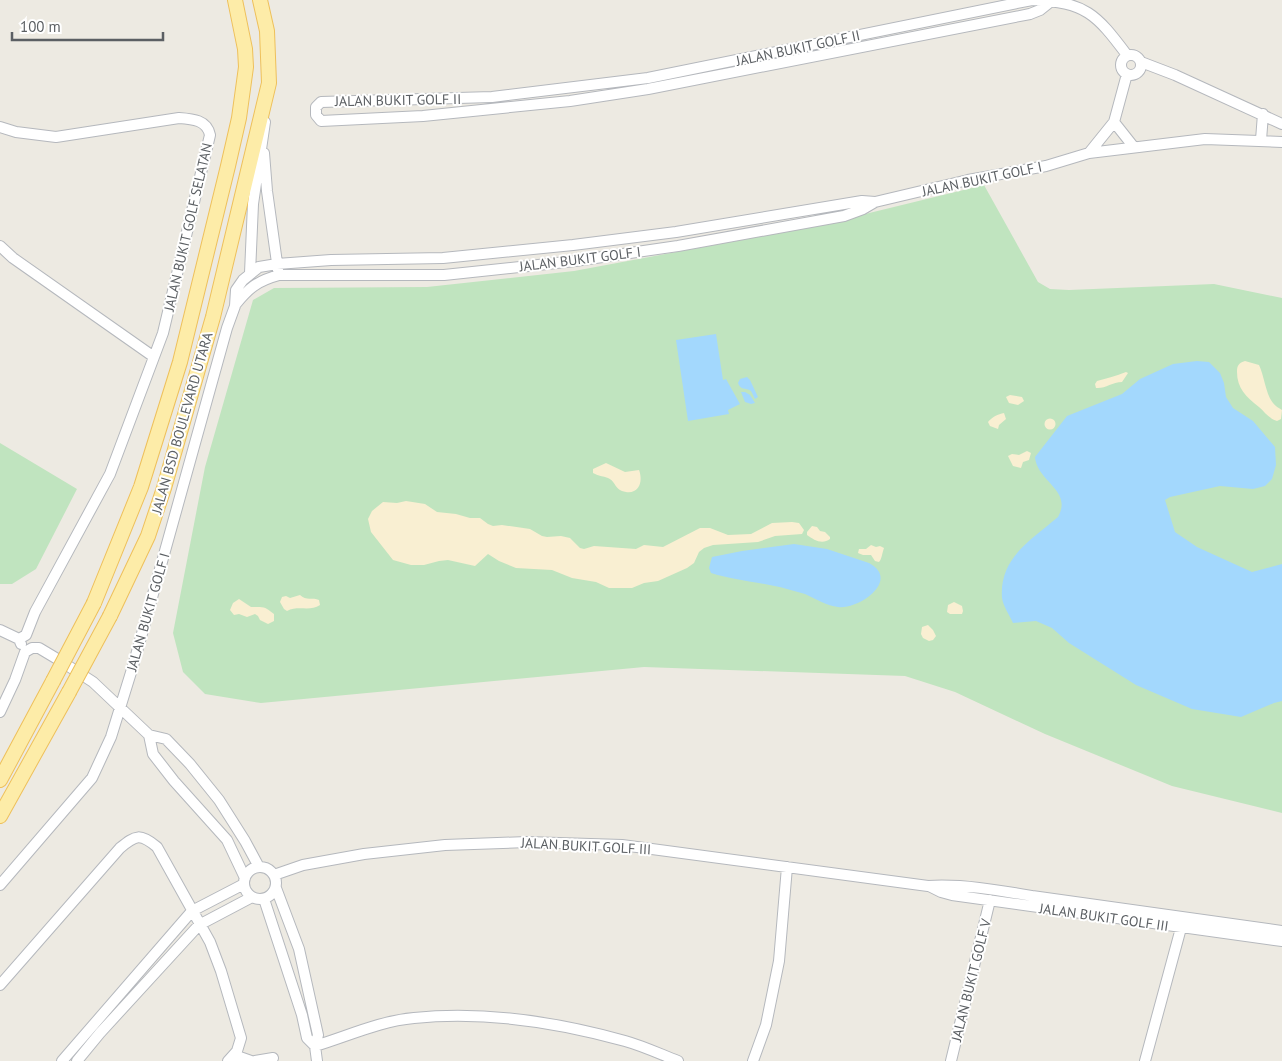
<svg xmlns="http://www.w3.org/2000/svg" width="1282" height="1061" font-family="'PT Sans',sans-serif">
  <rect width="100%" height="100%" fill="#edeae2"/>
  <path fill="#c0e4bf" d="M 984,185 L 1038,282 L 1050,289 L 1069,290 L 1214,284 L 1282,298 L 1282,813 L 1172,786 L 1045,734 L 955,692 L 905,676 L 644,667 L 261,703 L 205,694 L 183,672 L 173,633 L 205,467 L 253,300 L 274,288 L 427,287 L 574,271 L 816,226 Z
    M 0,443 L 77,489 L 36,569 L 12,584 L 0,584 Z"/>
  <path fill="#f9efd2" d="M 1245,361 L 1259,365 C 1264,375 1266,395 1273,403 C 1275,406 1279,408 1282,410 L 1281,419 L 1277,421 C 1268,418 1265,412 1259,407 C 1246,397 1237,388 1237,372 C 1237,365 1239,363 1245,361 Z
    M 1126,372 L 1128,373 L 1122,382 C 1112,382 1105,389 1096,388 L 1095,384 L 1097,381 C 1107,378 1116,376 1126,372 Z
    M 1010,395 L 1022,397 L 1024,401 L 1018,405 L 1009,403 L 1006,397 Z
    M 1004,413 L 1006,419 L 999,425 L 998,429 L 990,426 L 988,422 C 992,417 998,414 1004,413 Z
    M1044.5 424a5.5 5.5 0 1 1 11 0a5.5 5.5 0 1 1-11 0Z
    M 1027,451 L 1031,453 L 1029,460 L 1023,462 L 1021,468 L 1013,466 L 1008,456 L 1012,454 L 1019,455 Z
    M 606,463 L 625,472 L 639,470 C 643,480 640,494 626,492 C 614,490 616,481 608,478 C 603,476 598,476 593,473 L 593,469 Z
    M 406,501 L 425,504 L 437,512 L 456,514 L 470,518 L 480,518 L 488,524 L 493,526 L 502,525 L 530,529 L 542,536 L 547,537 L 561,536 L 570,538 L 580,548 L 584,549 L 594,546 L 636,549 L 644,545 L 663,547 L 700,528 L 710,528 L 728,535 L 751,534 L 772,523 L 792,522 L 799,523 L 804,530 L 802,534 L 775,536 L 758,542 L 713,545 L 704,548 L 699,552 L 694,563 L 687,568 L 658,581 L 644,583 L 632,588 L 609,588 L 596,582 L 572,578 L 552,570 L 516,568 L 499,561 L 488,554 L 475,566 L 448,560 L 439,561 L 424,565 L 411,565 L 393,560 L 371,532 L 368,519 L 372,511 L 383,502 L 397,503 Z
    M 812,526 L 817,527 L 820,531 L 825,532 L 830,537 L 830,539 C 822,545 814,540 807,535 L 807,532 Z
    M 871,545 L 876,547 L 880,546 L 884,548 C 882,553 882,559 879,562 L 875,561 L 871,555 L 863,555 L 858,553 L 859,549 L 866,549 Z
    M 300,595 C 306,601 313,597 319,600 L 320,605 C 310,612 298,605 287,611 L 284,609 L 280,602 L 282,597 L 286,596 L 290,598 Z
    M 239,599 L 251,607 C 264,607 264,606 274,614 L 274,621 L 268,624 L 260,620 L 258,616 L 255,614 L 247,617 L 239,614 L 234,615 L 230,610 L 233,603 Z
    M 954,602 L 962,606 L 963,611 L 962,614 L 950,614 L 947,612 L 948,605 Z
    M 928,625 L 933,630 L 936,636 L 933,640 L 929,641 L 923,638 L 921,634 L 922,627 Z"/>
  <path fill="#a3d8fd" d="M 716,334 L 723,380 L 726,379 L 740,404 L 728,410 L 729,414 L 688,421 L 676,340 Z
    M 1197,361 L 1209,362 L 1220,373 L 1224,383 L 1226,397 L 1233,408 L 1253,421 L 1275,447 L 1276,465 L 1272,479 L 1265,486 L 1253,489 L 1220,486 L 1170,497 L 1165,500 L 1175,532 L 1197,547 L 1252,572 L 1282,564 L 1282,701 L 1274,703 L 1241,717 L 1192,709 L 1136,685 L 1069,643 L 1052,628 L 1036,621 L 1013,623 C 1010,616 1003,606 1002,598 C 999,558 1031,540 1058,517 C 1073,490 1037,482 1035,457 L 1067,416 L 1122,394 L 1140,379 L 1173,364 Z
    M 747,377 L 750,380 L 758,397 L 755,399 L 751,391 C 745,387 741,391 738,383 L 740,379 Z
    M 745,392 L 750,395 L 755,403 L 751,404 L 745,402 L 741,392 Z
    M 794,544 L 827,549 L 869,563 C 901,580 859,610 838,607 C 827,606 816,599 805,594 C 799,592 793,591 787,589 C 762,582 736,581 711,573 L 709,568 L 712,557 L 742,551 Z"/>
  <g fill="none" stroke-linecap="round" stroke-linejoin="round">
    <defs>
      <path id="minor" d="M 1050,2 L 1040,10 L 1030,14 L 648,89 L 570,101 L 423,116 L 321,121 L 316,115 L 316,107 L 321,102 L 492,97 L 648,78 L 1032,0 C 1086,2 1096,14 1127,55
        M1121 65a10 10 0 1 1 20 0a10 10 0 1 1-20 0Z
        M 1141,62 L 1175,75 L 1282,124
        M 1114,122 L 1133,146
        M 0,127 L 16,132 L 56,137 L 179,118 C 193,119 207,120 210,135 L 163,333 L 110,474 L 35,612 L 26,635 L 19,639
        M 1261,140 L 1263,114
        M 264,153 L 267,191 L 278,270
        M 1089,153 L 1114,122 L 1127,74
        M 0,246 L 13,258 L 154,357
        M 250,273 L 253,204 L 265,122
        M 235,305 C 249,288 257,281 279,275 L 444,275 L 575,261 L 678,246 L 844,216 L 863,209 L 875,202 L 968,180 L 1046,166 L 1089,153 L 1205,139 L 1282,142
        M 0,630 L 19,639 L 21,644
        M 25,652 L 32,648 L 39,648 L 59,660 L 93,682 L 149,735 L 166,739 L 190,764 L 219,800 L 245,841 L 259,867
        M 0,712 L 15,680 L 25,652
        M 149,735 L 153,754 L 174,781 L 227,840 L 245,878
        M244 883a16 16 0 1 1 32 0a16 16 0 1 1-32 0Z
        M 274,875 L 303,865 L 364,854 L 445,845 L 527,842 L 622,845 L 928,886 C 963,884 997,890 1032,896 L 1282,931
        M 0,885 L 92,778 L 111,737 L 133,666 L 227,328 L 235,306 L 236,290 L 243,280 L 259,267 L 277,264 L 331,260 L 443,258 L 573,245 L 676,232 L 862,201 L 875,202
        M 929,886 L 941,892 L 952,895 L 1282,941
        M 276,888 L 299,949 L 318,1035 L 315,1046 L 317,1061
        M 264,899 L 302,1015 L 307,1038 L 315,1046
        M 0,985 L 120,848 C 136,835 140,833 157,847 L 210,942 L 221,971 L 241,1038 L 237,1051 L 228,1061
        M 315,1046 C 348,1036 380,1021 414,1018 C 484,1011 557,1022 625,1041 C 643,1046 660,1054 678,1061
        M 234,1055 L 251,1061
        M 62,1061 L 192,911 L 244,884
        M 77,1061 L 100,1033 L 199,925 L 252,897
        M 255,1061 L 273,1058
        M 753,1061 L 766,1025 L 779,961 L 787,867
        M 951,1061 L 990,900
        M 1145,1061 L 1181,928"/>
      <path id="major" d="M 94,603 L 141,487 L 180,362 L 228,166 L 239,118 L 246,67 L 245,49 L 235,0
        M 110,616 L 148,536 L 164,488 L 213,317 L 269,83 L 267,31 L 260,0
        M 0,780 L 53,681
        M 0,816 L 69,692"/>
    </defs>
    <use href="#minor" stroke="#b5b8bd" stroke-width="12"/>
    <use href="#major" stroke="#eec05b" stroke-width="16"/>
    <use href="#minor" stroke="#fff" stroke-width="10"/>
    <use href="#major" stroke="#fdeca8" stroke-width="14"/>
    <defs>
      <path id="major-bridge" d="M 53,681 L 94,603
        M 69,692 L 110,616"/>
    </defs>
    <use href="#major-bridge" stroke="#eec05b" stroke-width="16" stroke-linecap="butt"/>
    <use href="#major-bridge" stroke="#fdeca8" stroke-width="14"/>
  </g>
  <g text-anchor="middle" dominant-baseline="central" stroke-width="4" stroke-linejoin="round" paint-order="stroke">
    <g font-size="14" fill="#5b5f63" stroke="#fff">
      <text transform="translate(798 48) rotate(-12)">JALAN BUKIT GOLF II</text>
      <text transform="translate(398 100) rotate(-1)">JALAN BUKIT GOLF II</text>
      <text transform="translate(982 179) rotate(-12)">JALAN BUKIT GOLF I</text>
      <text transform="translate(188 227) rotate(-77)">JALAN BUKIT GOLF SELATAN</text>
      <text transform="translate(580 259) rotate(-7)">JALAN BUKIT GOLF I</text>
      <text transform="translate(182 423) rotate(-74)">JALAN BSD BOULEVARD UTARA</text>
      <text transform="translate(148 612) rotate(-74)">JALAN BUKIT GOLF I</text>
      <text transform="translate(586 846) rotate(3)">JALAN BUKIT GOLF III</text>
      <text transform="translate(1104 917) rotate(8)">JALAN BUKIT GOLF III</text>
      <text transform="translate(971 980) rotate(-76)">JALAN BUKIT GOLF V</text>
    </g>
  </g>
  <path d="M12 32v8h151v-8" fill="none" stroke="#5b5f63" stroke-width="2.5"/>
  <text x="20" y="32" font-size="15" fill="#5b5f63" stroke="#ffffff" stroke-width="4" paint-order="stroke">100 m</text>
</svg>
